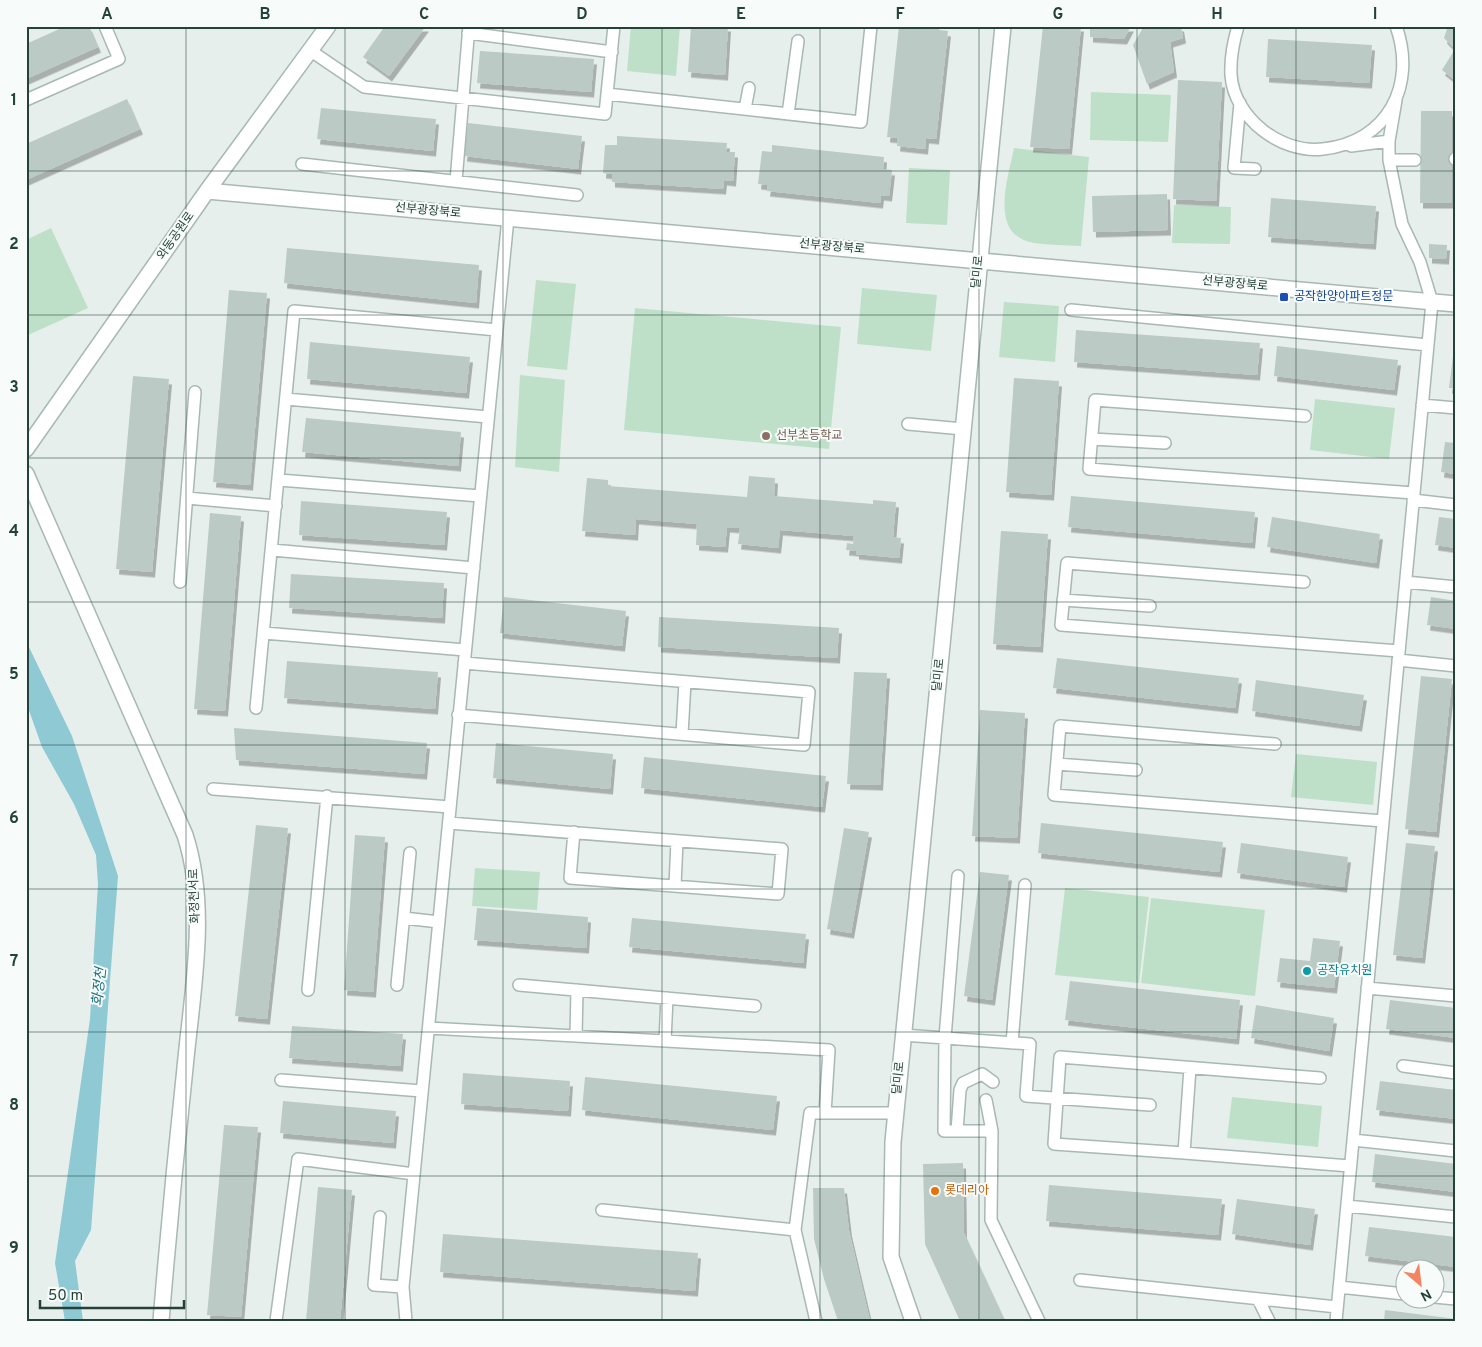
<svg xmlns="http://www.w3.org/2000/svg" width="1482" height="1347" font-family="Overpass,'Noto Sans KR',sans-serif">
  <defs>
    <filter id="shadow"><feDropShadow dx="3" dy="5.5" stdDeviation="0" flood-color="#0004"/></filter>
  </defs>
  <rect width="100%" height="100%" fill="#e6efeb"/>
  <path fill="#bfe0c8" d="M 631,26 L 680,26 L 676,76 L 627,71 Z
    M 1091,92 L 1171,95 L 1168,142 L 1090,140 Z
    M 1014,148 L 1089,157 L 1081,246 C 1066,245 1049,245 1034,243 C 988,235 1008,179 1014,148 Z
    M 909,168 L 950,170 L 947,225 L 906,223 Z
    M 1174,205 L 1231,207 L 1230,244 L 1172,243 Z
    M 51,228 L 88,308 L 26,336 L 26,240 Z
    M 536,280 L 576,284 L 567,370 L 527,366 Z
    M 862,288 L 937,295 L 931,351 L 857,344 Z
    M 1004,302 L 1059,306 L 1055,362 L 999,357 Z
    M 635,308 L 841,327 L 829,449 L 624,430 Z
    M 520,375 L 565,380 L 559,472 L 515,467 Z
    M 1315,399 L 1395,408 L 1389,459 L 1310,450 Z
    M 1296,754 L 1377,762 L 1373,805 L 1291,797 Z
    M 475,868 L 540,872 L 537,910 L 472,906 Z
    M 1065,888 L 1149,897 L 1139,983 L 1055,975 Z
    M 1151,898 L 1265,910 L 1255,996 L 1141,983 Z
    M 1232,1097 L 1322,1106 L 1318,1147 L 1227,1138 Z"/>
  <path fill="#8ec9d4" d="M 26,641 L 72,736 L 118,876 L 91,1230 L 75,1261 L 83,1321 L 65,1321 L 55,1263 L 90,1019 L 98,884 L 96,855 L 74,804 L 42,747 L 26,702 Z"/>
  <path fill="#bbcac4" filter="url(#shadow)" d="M 66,26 L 89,26 L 98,47 L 26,79 L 26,44 Z
    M 385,26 L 426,26 L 389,76 L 363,57 Z
    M 691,26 L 728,26 L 725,75 L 688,72 Z
    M 899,26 L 940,26 L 939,30 L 948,31 L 936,139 L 926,138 L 925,149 L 897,146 L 898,138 L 887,137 Z
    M 1043,26 L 1081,26 L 1069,149 L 1030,147 Z
    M 1090,26 L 1131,26 L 1124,39 L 1090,37 Z
    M 1144,26 L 1181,26 L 1183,38 L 1170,42 L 1174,72 L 1147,84 L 1133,45 Z
    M 1448,26 L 1456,26 L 1456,81 L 1442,70 L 1455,49 L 1444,38 Z
    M 1268,39 L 1372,45 L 1369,83 L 1266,77 Z
    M 480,51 L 594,59 L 591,92 L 477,83 Z
    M 1178,80 L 1222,82 L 1216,201 L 1173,199 Z
    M 127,99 L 140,129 L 26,180 L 26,144 Z
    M 321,108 L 436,119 L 433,151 L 317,139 Z
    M 1421,111 L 1452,111 L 1452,203 L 1420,203 Z
    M 468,123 L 582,136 L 578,169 L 464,156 Z
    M 617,136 L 727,143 L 726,152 L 735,152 L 733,181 L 724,180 L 723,189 L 612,182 L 612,174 L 603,173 L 605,145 L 617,145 Z
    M 772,145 L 884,157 L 883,169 L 892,170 L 889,196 L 881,195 L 880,203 L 767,191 L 768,185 L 758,184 L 762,151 L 772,152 Z
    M 1167,194 L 1168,230 L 1093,232 L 1092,196 Z
    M 1271,198 L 1376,206 L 1373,244 L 1268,237 Z
    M 1429,244 L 1447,245 L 1446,259 L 1429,258 Z
    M 287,248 L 479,265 L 476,303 L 284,283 Z
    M 229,290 L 267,293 L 250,485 L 213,482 Z
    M 1076,330 L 1260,343 L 1257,375 L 1074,362 Z
    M 310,342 L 470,357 L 466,393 L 307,379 Z
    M 1277,346 L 1398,360 L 1394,390 L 1274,376 Z
    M 1453,356 L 1456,356 L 1456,388 L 1449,388 Z
    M 133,376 L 169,379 L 152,572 L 116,569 Z
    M 1014,378 L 1059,381 L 1051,495 L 1006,492 Z
    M 306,418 L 461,432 L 458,466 L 302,452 Z
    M 1445,442 L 1456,443 L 1456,474 L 1441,472 Z
    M 749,476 L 775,478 L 774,496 L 873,504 L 873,500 L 896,502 L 893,537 L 901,538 L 899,558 L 856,554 L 856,551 L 846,550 L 847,543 L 853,544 L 854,536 L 780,530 L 778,548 L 738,544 L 740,528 L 727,527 L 725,547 L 696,545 L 697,524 L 636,519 L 635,535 L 582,531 L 587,478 L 608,480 L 608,486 L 747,497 Z
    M 1071,496 L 1255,512 L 1252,543 L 1068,527 Z
    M 301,501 L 447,512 L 444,545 L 299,535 Z
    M 210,513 L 241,516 L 225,711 L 194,709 Z
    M 1272,517 L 1380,534 L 1376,563 L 1267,547 Z
    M 1439,517 L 1456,519 L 1456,548 L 1435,545 Z
    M 1001,531 L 1048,534 L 1040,647 L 993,644 Z
    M 291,574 L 444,583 L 442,618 L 289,608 Z
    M 504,597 L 626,611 L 622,646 L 500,633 Z
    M 1431,597 L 1456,601 L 1456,629 L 1427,625 Z
    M 659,617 L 839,628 L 837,658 L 658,647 Z
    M 1057,658 L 1239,678 L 1235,708 L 1053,688 Z
    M 287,661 L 438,672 L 435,709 L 284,698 Z
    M 854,672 L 887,673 L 880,785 L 847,784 Z
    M 1421,676 L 1452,679 L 1436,832 L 1405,829 Z
    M 1256,680 L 1364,695 L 1359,726 L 1252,711 Z
    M 980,710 L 1025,713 L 1017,838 L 972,836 Z
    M 234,728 L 427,743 L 424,774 L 236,760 Z
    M 496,743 L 613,754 L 610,789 L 493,778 Z
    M 644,757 L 826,776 L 822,807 L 641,788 Z
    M 1041,823 L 1223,842 L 1219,872 L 1038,853 Z
    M 256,825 L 288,828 L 267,1019 L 235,1016 Z
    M 844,828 L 869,832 L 851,933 L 827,929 Z
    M 355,835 L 385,837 L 373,992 L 344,990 Z
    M 1241,843 L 1348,857 L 1344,887 L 1237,873 Z
    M 1406,843 L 1435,846 L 1422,958 L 1393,955 Z
    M 980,872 L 1009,875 L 992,1000 L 964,996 Z
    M 477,908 L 588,917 L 586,948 L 474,940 Z
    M 632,918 L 806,934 L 803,963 L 629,947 Z
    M 1313,938 L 1340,941 L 1334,988 L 1277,982 L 1280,958 L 1310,961 Z
    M 1070,981 L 1240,1000 L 1236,1039 L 1065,1020 Z
    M 1390,1000 L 1456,1008 L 1456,1038 L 1386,1029 Z
    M 1256,1005 L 1334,1018 L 1329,1051 L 1251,1038 Z
    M 292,1026 L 403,1034 L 400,1066 L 289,1058 Z
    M 463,1073 L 570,1081 L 568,1111 L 461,1104 Z
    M 585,1077 L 777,1096 L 773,1130 L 582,1110 Z
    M 1380,1081 L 1456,1090 L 1456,1119 L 1376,1110 Z
    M 283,1101 L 396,1111 L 393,1143 L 280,1133 Z
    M 224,1125 L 258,1127 L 241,1317 L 207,1315 Z
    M 1375,1154 L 1456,1164 L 1456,1192 L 1372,1182 Z
    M 963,1163 L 964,1233 L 1005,1321 L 960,1321 L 925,1244 L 923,1164 Z
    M 1049,1185 L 1222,1199 L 1218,1235 L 1046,1221 Z
    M 318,1187 L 352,1190 L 340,1321 L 306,1321 Z
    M 813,1188 L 844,1188 L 849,1231 L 870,1321 L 838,1321 L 824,1279 L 814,1239 Z
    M 1237,1199 L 1315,1209 L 1310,1245 L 1232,1234 Z
    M 1369,1227 L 1456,1237 L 1456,1267 L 1365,1256 Z
    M 443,1234 L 698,1253 L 695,1291 L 440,1272 Z
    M 1385,1310 L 1456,1319 L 1456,1321 L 1384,1321 Z"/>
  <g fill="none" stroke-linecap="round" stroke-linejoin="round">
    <defs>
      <path id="service" d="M 1238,26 C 1233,43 1230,57 1231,75 C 1234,118 1281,154 1323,149 C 1388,142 1417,85 1396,26
        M 468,33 L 612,52
        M 311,51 L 364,87 L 605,114 L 607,94 L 861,122 L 871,26
        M 607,94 L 614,26
        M 26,100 L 119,59 L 105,26
        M 1240,103 L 1234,168 L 1255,169
        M 745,109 L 749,88
        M 788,114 L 798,41
        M 1351,146 L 1389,141
        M 1455,159 L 1456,158
        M 1389,160 L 1415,160
        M 302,164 L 577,195
        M 456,181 L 469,26
        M 1071,310 L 1428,345
        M 286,399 L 488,417
        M 1422,405 L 1456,408
        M 1305,416 L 1095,400 L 1089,469 L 1414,493
        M 908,424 L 963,429
        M 1092,439 L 1165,443
        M 279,480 L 480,496
        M 187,498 L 276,506
        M 1413,500 L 1456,505
        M 272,550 L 474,568
        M 180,582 L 195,392
        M 1304,582 L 1067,563 L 1061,625 L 1399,651
        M 1406,582 L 1456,587
        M 1063,600 L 1150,606
        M 264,633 L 465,650
        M 1398,660 L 1456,666
        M 256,708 L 294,311 L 497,330
        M 458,715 L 804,745 L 809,692 L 464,663
        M 682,734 L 685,682
        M 1275,744 L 1060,726 L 1054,795 L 1383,821
        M 1057,764 L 1136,770
        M 213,789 L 450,807
        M 449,823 L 782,849 L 778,894 L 570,878 L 574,832
        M 958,876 L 945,1038 L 944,1131 L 992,1131 L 991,1220 L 1039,1321
        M 675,886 L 677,841
        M 404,918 L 439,922
        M 397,985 L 410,853
        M 519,985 L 755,1006
        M 1367,988 L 1456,996
        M 308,990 L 327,796
        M 429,1028 L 829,1050 L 825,1113
        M 903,1035 L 1030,1044 L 1026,1096 L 1150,1105
        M 576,1036 L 577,990
        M 665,1041 L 667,998
        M 1012,1043 L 1025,885
        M 1403,1066 L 1456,1073
        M 1190,1068 L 1184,1153 L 1054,1144 L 1060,1057 L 1320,1078
        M 281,1080 L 422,1091
        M 986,1100 L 992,1131
        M 957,1131 L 960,1090 L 963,1083 L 982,1074 L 993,1082
        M 1353,1140 L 1456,1151
        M 1184,1153 L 1350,1166
        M 1347,1206 L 1456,1217
        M 602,1210 L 795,1230
        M 380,1217 L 374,1285 L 403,1287
        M 1080,1280 L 1337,1307
        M 1339,1287 L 1404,1294
        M 1434,1297 L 1456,1299
        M 1258,1299 L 1269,1321
        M 276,1321 L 298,1159 L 414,1174
        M 406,1321 L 403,1287 L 508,218
        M 816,1321 L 795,1230 L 810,1113 L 896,1113
        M 1336,1321 L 1432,302 L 1420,262 L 1402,224 L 1389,160 L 1389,141 L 1396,100"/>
      <path id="tertiary" d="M 207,191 L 1456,304
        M 26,449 L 207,191 L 328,26
        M 26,474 L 185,835 C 209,909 192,992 185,1068 C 176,1152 168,1236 161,1321
        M 913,1321 L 891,1257 L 893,1142 L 1003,26"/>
    </defs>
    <use href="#service" stroke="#a8b8b2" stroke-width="14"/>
    <use href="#tertiary" stroke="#a8b8b2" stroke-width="18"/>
    <use href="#service" stroke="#fff" stroke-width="11"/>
    <use href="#tertiary" stroke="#fff" stroke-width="15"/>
  </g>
  <path fill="none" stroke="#24423a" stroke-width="1" stroke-opacity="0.55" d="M 186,26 L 186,1321M 345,26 L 345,1321M 503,26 L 503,1321M 662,26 L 662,1321M 820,26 L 820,1321M 979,26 L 979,1321M 1137,26 L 1137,1321M 1296,26 L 1296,1321M 26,171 L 1456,171M 26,315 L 1456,315M 26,458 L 1456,458M 26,602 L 1456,602M 26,745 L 1456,745M 26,889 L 1456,889M 26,1032 L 1456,1032M 26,1176 L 1456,1176"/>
  <rect fill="#1a4fb4" stroke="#f7fbf9" stroke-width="2" x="1279" y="292" width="10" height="10" rx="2.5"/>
  <circle fill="#8d6e63" stroke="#f7fbf9" stroke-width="2" cx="766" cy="436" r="5"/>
  <circle fill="#0f9aa8" stroke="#f7fbf9" stroke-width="2" cx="1307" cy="971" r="5"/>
  <circle fill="#e8710a" stroke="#f7fbf9" stroke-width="2" cx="935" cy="1191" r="5"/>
  <g text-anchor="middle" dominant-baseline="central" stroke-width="4" stroke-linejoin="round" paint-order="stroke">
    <g font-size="12" fill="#24423a" stroke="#f7fbf9">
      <text transform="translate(428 211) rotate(5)">선부광장북로</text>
      <text transform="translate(176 236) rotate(-55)">와동공원로</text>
      <text transform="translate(832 247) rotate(5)">선부광장북로</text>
      <text transform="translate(978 272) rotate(-84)">달미로</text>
      <text transform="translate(1235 284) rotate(5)">선부광장북로</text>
      <text transform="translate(939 675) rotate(-84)">달미로</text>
      <text transform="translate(195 896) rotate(-92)">화정천서로</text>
      <text transform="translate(899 1078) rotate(-84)">달미로</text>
    </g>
    <g font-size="12" fill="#164399" stroke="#f7fbf9" text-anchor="start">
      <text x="1294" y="297">공작한양아파트정문</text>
    </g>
    <g font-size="12" fill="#785e54" stroke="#f7fbf9" text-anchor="start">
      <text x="776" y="436">선부초등학교</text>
    </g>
    <g font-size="12" fill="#0d838f" stroke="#f7fbf9" text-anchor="start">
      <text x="1317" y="971">공작유치원</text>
    </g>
    <g font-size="12" fill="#c56008" stroke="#f7fbf9" text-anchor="start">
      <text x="945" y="1191">롯데리아</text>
    </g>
    <g font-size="14" font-style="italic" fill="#1c6f80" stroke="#f7fbf9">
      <text transform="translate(100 987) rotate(-84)">화정천</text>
    </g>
  </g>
  <rect width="1482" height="1347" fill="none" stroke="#f7fbf9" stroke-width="55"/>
  <g transform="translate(1420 1284) rotate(152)"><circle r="24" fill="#f7fbf9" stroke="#a3b1ad"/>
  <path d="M0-4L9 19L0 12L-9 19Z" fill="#f4845f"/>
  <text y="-8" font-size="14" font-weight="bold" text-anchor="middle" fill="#24423a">N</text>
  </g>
  <path d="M40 1300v8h144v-8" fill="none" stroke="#24423a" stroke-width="2.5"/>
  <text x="48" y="1300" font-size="15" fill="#24423a" stroke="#f7fbf9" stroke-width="4" paint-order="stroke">50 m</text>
  <rect x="28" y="28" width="1426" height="1292" fill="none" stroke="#24423a" stroke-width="2"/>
  <g font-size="16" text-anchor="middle" font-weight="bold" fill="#24423a">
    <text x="107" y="19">A</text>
    <text x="265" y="19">B</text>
    <text x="424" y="19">C</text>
    <text x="582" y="19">D</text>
    <text x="741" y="19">E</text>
    <text x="900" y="19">F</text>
    <text x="1058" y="19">G</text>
    <text x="1217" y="19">H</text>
    <text x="1375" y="19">I</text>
    <text x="14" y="105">1</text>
    <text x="14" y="249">2</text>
    <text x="14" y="392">3</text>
    <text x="14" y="536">4</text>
    <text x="14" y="679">5</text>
    <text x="14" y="823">6</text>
    <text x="14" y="966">7</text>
    <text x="14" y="1110">8</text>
    <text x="14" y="1253">9</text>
  </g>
</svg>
